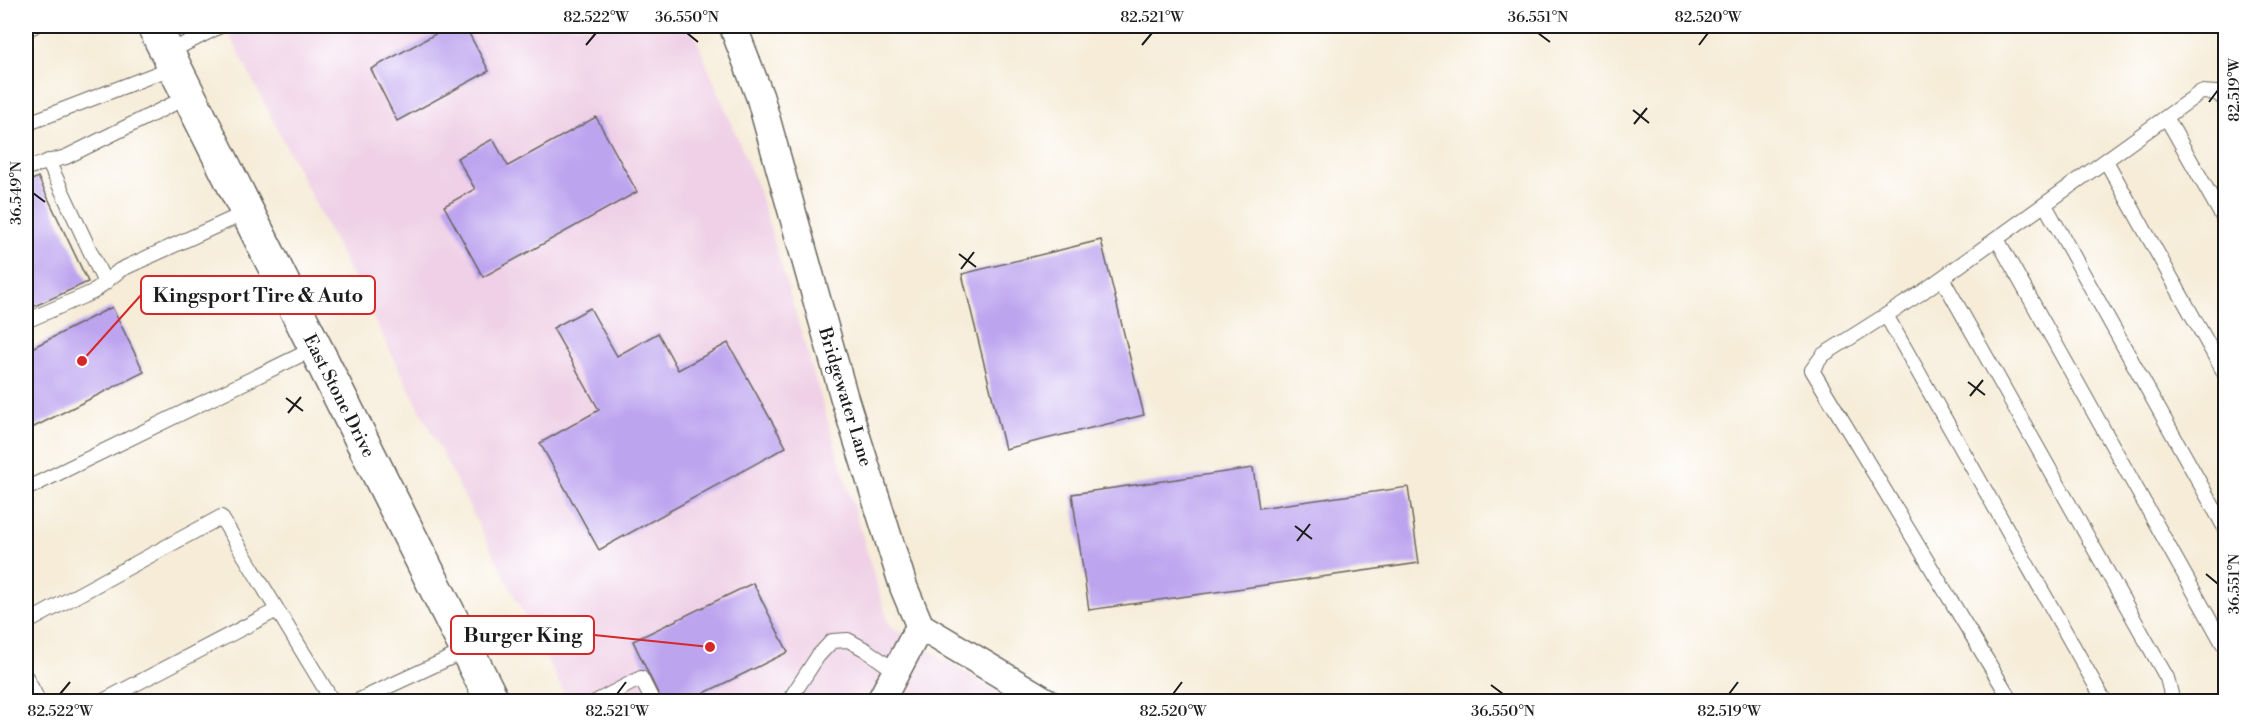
<svg xmlns="http://www.w3.org/2000/svg" width="2251" height="727" font-family="'Libre Bodoni',serif">
  <rect width="100%" height="100%" fill="#fff"/>
  <filter id="ink" filterUnits="userSpaceOnUse"><feTurbulence type="fractalNoise" baseFrequency=".0167" numOctaves="2"/><feDisplacementMap in="SourceGraphic" scale="12" xChannelSelector="R" yChannelSelector="G"/><feConvolveMatrix kernelMatrix="1 2 1 2 8 2 1 2 1" color-interpolation-filters="sRGB"/></filter>
  <filter id="wash" filterUnits="userSpaceOnUse"><feTurbulence type="fractalNoise" baseFrequency=".008" numOctaves="4" result="noise"/><feDisplacementMap in="SourceGraphic" scale="24" xChannelSelector="R" yChannelSelector="G"/><feGaussianBlur stdDeviation="1.35" result="paint"/><feColorMatrix in="noise" values="0 0 0 0 0 0 0 0 0 0 0 0 0 0 0 0 0 1.4 0 .05"/><feComposite in="paint" operator="in"/></filter>
  <g filter="url(#wash)">
    <rect width="100%" height="100%" fill="#f6ecd8"/>
    <path fill="#efd0e6" d="M 225,26 L 691,26 L 758,188 L 889,625 L 1011,701 L 568,701 Z"/>
    <g id="blocks">
      <path fill="#bda4ef" d="M 450,26 L 465,26 L 489,71 L 397,121 L 371,69 Z
        M 596,117 L 637,192 L 483,277 L 444,206 L 475,189 L 457,158 L 493,139 L 508,166 Z
        M 38,177 L 88,282 L 26,310 L 26,183 Z
        M 1101,240 L 1144,415 L 1005,449 L 962,274 Z
        M 112,307 L 144,372 L 26,431 L 26,351 Z
        M 590,308 L 617,356 L 658,333 L 678,370 L 728,343 L 786,447 L 599,550 L 540,443 L 599,410 L 553,328 Z
        M 1253,468 L 1259,508 L 1408,487 L 1419,563 L 1089,610 L 1072,494 Z
        M 753,583 L 788,652 L 686,702 L 662,702 L 633,641 Z"/>
    </g>
  </g>
  <g filter="url(#ink)">
    <use href="#blocks" fill-opacity="0" stroke="#68655e" stroke-width="1.5"/>
    <g fill="none" stroke-linecap="round" stroke-linejoin="round">
      <defs>
        <path id="service" d="M 26,30 L 34,26
          M 167,53 L 220,26
          M 2166,117 L 2226,223
          M 26,124 L 174,67
          M 48,161 L 105,283
          M 2106,161 L 2226,376
          M 26,168 L 66,157 L 189,96
          M 2045,205 L 2226,530
          M 1997,239 L 2226,649
          M 1942,278 L 2167,678 L 2171,694 L 2167,702
          M 1886,315 L 2105,702
          M 26,321 L 93,292 L 120,270 L 247,212
          M 26,489 L 315,348
          M 26,623 L 221,517 L 333,702
          M 26,677 L 39,702
          M 101,702 L 277,610
          M 355,702 L 467,650
          M 595,702 L 641,678 L 653,702
          M 788,702 L 818,656 L 832,641 L 848,640 L 866,650 L 897,672
          M 2012,702 L 1812,370 L 1823,355 L 1921,293 L 2201,92 L 2217,93 L 2226,101"/>
        <path id="minor" d="M 733,26 L 760,97 L 844,397 L 904,588 L 920,626 L 1047,702
          M 880,702 L 920,626"/>
        <path id="trunk" d="M 154,26 L 493,702"/>
      </defs>
      <use href="#service" stroke="#68655e" stroke-width="16"/>
      <use href="#minor" stroke="#68655e" stroke-width="30"/>
      <use href="#trunk" stroke="#68655e" stroke-width="36"/>
      <use href="#service" stroke="#fff" stroke-width="14"/>
      <use href="#minor" stroke="#fff" stroke-width="27"/>
      <use href="#trunk" stroke="#fff" stroke-width="33"/>
    </g>
  </g>
  <path fill="none" stroke="#1c1c1c" stroke-width="2" d="M 687,33 L 698,42M 1538,33 L 1550,42M 586,45 L 596,33M 1142,45 L 1152,33M 1699,45 L 1708,33M 2209,102 L 2218,90M 1633,110 L 1649,123M 1634,124 L 1647,108M 33,193 L 45,202M 959,254 L 976,267M 961,269 L 974,252M 1968,382 L 1985,395M 1970,396 L 1983,380M 286,398 L 303,411M 288,413 L 301,397M 1295,526 L 1312,539M 1297,541 L 1310,524M 2206,574 L 2218,584M 1491,685 L 1503,694M 60,694 L 70,682M 617,694 L 626,682M 1173,694 L 1182,682M 1729,694 L 1738,682"/>
  <g text-anchor="middle" dominant-baseline="central" stroke-width="4.5" stroke-linejoin="round" paint-order="stroke">
    <g font-size="18" fill="#1c1c1c" stroke="#fff">
      <text transform="translate(339 396) rotate(63)">East Stone Drive</text>
      <text transform="translate(845 397) rotate(73)">Bridgewater Lane</text>
    </g>
  </g>
  <path fill="none" stroke="#d62828" stroke-width="2" d="M82 361L141 295M710 647L594 635"/>
  <g fill="#d62828" stroke="#fff" stroke-width="2">
    <circle cx="82" cy="361" r="6"/>
    <circle cx="710" cy="647" r="6"/>
  </g>
  <g fill="#fff" stroke="#d62828" stroke-width="2">
    <rect x="141" y="276" width="234" height="38" rx="6"/>
    <rect x="451" y="616" width="143" height="38" rx="6"/>
  </g>
  <g font-size="20" text-anchor="middle" font-weight="bold" fill="#1c1c1c">
    <text x="258" y="302">Kingsport Tire &amp; Auto</text>
    <text x="523" y="642">Burger King</text>
  </g>
  <rect width="2251" height="727" fill="none" stroke="#fff" stroke-width="66"/>
  <rect x="33" y="33" width="2185" height="661" fill="none" stroke="#1c1c1c" stroke-width="2"/>
  <g font-size="15" text-anchor="middle" fill="#1c1c1c">
    <text x="596" y="22">82.522°W</text>
    <text x="687" y="22">36.550°N</text>
    <text x="1152" y="22">82.521°W</text>
    <text x="1538" y="22">36.551°N</text>
    <text x="1708" y="22">82.520°W</text>
    <text transform="translate(2234 90) rotate(-90)" y="5">82.519°W</text>
    <text transform="translate(16 193) rotate(-90)" y="5">36.549°N</text>
    <text transform="translate(2234 584) rotate(-90)" y="5">36.551°N</text>
    <text x="60" y="716">82.522°W</text>
    <text x="617" y="716">82.521°W</text>
    <text x="1173" y="716">82.520°W</text>
    <text x="1503" y="716">36.550°N</text>
    <text x="1729" y="716">82.519°W</text>
  </g>
</svg>
